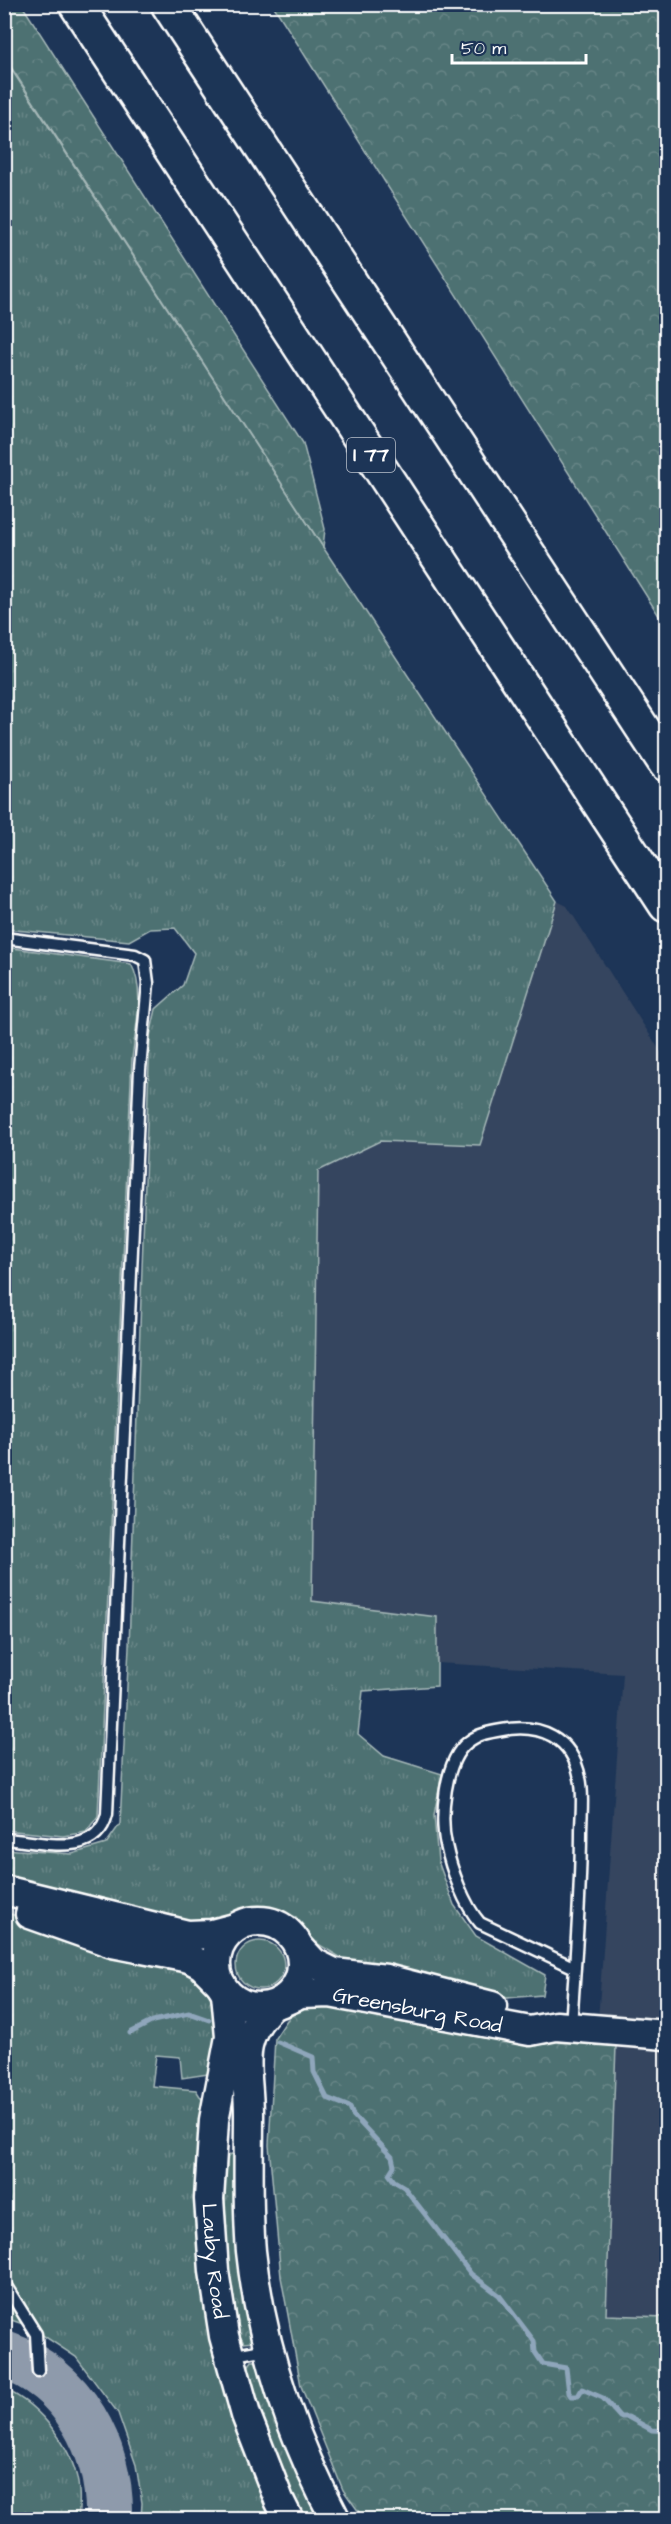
<svg xmlns="http://www.w3.org/2000/svg" width="671" height="2524" font-family="'Architects Daughter',sans-serif">
  <defs>
    <pattern id="grass-tufts" width="24" height="20" patternUnits="userSpaceOnUse" patternTransform="scale(1.5)"><rect width="24" height="20" fill="#4d7172"/><path d="M3 7l-1-3M5 7V3M7 7l1-3M15 17l-1-3M17 17v-4M19 17l1-3" fill="none" stroke="#688687"/></pattern>
    <pattern id="forest-crowns" width="20" height="18" patternUnits="userSpaceOnUse" patternTransform="scale(1.5)"><rect width="20" height="18" fill="#4d7172"/><path d="M2 6a3 3 0 1 1 6 0M12 15a3 3 0 1 1 6 0" fill="none" stroke="#688687"/></pattern>
  </defs>
  <rect width="100%" height="100%" fill="#1d3557"/>
  <filter id="ink" filterUnits="userSpaceOnUse"><feTurbulence type="fractalNoise" baseFrequency=".0167" numOctaves="2"/><feDisplacementMap in="SourceGraphic" scale="12" xChannelSelector="R" yChannelSelector="G"/><feConvolveMatrix kernelMatrix="1 2 1 2 8 2 1 2 1" color-interpolation-filters="sRGB"/></filter>
  <g filter="url(#ink)">
    <path fill="#34455f" d="M 557,901 L 567,906 L 666,1060 L 666,2023 L 598,2020 L 623,1674 L 437,1663 L 437,1617 L 312,1601 L 318,1170 L 380,1141 L 480,1145 Z
      M 616,2046 L 666,2048 L 666,2317 L 606,2315 Z"/>
    <path fill="url(#grass-tufts)" stroke="#a6b8b8" stroke-width="1.5" d="M 4,58 L 311,529 L 557,901 L 480,1145 L 380,1141 L 318,1171 L 312,1601 L 437,1617 L 437,1686 L 363,1691 L 358,1734 L 384,1756 L 442,1774 L 434,1815 L 438,1861 L 454,1905 L 476,1936 L 545,1975 L 542,1995 L 495,1999 L 348,1962 L 313,1941 L 296,1917 L 255,1907 L 215,1922 L 179,1924 L 5,1883 L 5,1849 L 72,1854 L 106,1844 L 120,1824 L 129,1647 L 150,1036 L 156,1009 L 183,985 L 194,953 L 175,928 L 150,929 L 129,941 L 5,929 Z
      M 5,947 L 131,964 C 146,990 135,1030 132,1059 L 98,1816 L 86,1832 L 63,1836 L 5,1830 Z
      M 4,1912 L 149,1959 L 208,1980 L 219,2005 L 221,2061 L 208,2074 L 182,2078 L 180,2057 L 156,2055 L 152,2086 L 196,2090 L 210,2112 L 200,2177 L 276,2519 L 141,2519 L 142,2503 L 136,2465 L 118,2413 L 76,2357 L 29,2326 L 5,2318 Z
      M 231,2154 L 235,2155 L 253,2342 L 244,2343 L 240,2336 L 227,2257 L 224,2166 L 225,2160 Z
      M 252,2361 L 260,2361 L 326,2519 L 305,2519 C 279,2472 262,2419 247,2368 Z
      M 4,2389 C 41,2405 76,2451 79,2491 C 80,2500 79,2510 78,2519 L 5,2519 Z"/>
    <path fill="url(#forest-crowns)" stroke="#a6b8b8" stroke-width="1.5" d="M 4,5 L 22,5 L 303,443 L 325,529 L 323,547 L 5,58 Z
      M 273,5 L 666,5 L 666,627 Z
      M 331,2005 L 616,2046 L 606,2315 L 666,2317 L 666,2519 L 364,2519 L 343,2490 L 301,2386 L 281,2277 L 269,2145 L 275,2038 L 287,2020 L 299,2009 Z"/>
    <path fill="#4d7172" stroke="#a6b8b8" stroke-width="1.5" d="M236 1965a24 24 0 1 1 48 0a24 24 0 1 1-48 0Z"/>
    <g fill="none" stroke-linecap="round" stroke-linejoin="round">
      <path stroke="#8fa6bb" stroke-width="5" d="M 130,2033 L 153,2021 L 189,2013 L 209,2020
        M 278,2042 L 313,2057 L 314,2072 L 327,2098 L 350,2107 L 353,2115 L 392,2157 L 394,2166 L 389,2174 L 394,2181 L 404,2187 L 471,2274 L 499,2295 L 534,2341 L 535,2352 L 543,2364 L 566,2368 L 569,2393 L 571,2396 L 578,2396 L 582,2389 L 603,2398 L 620,2417 L 628,2417 L 652,2430 L 666,2431"/>
      <path stroke="#8e9aab" stroke-width="48" d="M 4,2355 C 74,2379 111,2448 109,2520"/>
      <defs>
        <path id="lane" d="M 4,938 L 135,955 L 145,960 L 148,983 L 140,1069 L 107,1814 C 96,1860 40,1841 4,1839
          M 571,2027 C 575,1962 581,1897 581,1832 C 581,1815 584,1794 580,1778 C 572,1737 540,1723 502,1730 C 490,1732 478,1734 468,1742 C 444,1760 440,1818 446,1845 C 451,1869 464,1905 480,1923 L 575,1968
          M 4,2283 L 36,2334 L 38,2371
          M 230,2356 L 267,2349"/>
        <g id="secondary">
          <path d="M 4,1890 L 188,1935 L 212,1934 L 235,1928"/>
          <path d="M 30,1914 L 112,1943 L 189,1958 L 202,1965 L 221,1984"/>
          <circle cx="259" cy="1964" r="43"/>
          <path d="M 299,1947 L 314,1963 L 334,1973 L 386,1979 L 492,2006"/>
          <path id="s1" d="M 226,1993 L 230,2037 L 214,2120 L 209,2199 L 214,2271 L 224,2336 L 246,2415 L 279,2500 L 289,2520"/>
          <path id="s2" d="M 280,2003 L 301,1994 L 330,1993 L 530,2031 L 556,2026 L 666,2035"/>
          <path d="M 271,2007 C 235,2041 249,2070 249,2114 C 249,2159 247,2205 251,2251 C 261,2345 291,2436 336,2520"/>
        </g>
        <path id="highway" d="M 76,4 L 666,905
          M 168,4 L 666,764"/>
      </defs>
      <use href="#lane" stroke="#fff" stroke-width="15"/>
      <use href="#secondary" stroke="#fff" stroke-width="33"/>
      <use href="#highway" stroke="#fff" stroke-width="38"/>
      <use href="#lane" stroke="#1d3557" stroke-width="10"/>
      <use href="#secondary" stroke="#1d3557" stroke-width="28"/>
      <use href="#highway" stroke="#1d3557" stroke-width="33"/>
    </g>
  </g>
  <g text-anchor="middle" dominant-baseline="central" stroke-width="6" stroke-linejoin="round" paint-order="stroke">
    <rect fill="#1d3557" stroke="#bbc2cd" stroke-width="1.5" x="347" y="438" width="48" height="34" rx="4.5"/>
    <g font-size="20" font-weight="bold" fill="#fff">
      <text x="371" y="455">I 77</text>
    </g>
    <g font-size="21" fill="#fff" stroke="#1d3557">
      <text stroke="none"><textPath href="#s2" startOffset="141">Greensburg Road</textPath></text>
      <text stroke="none"><textPath href="#s1" startOffset="270">Lauby Road</textPath></text>
    </g>
  </g>
  <rect width="671" height="2524" fill="none" stroke="#1d3557" stroke-width="24"/>
  <rect x="12" y="12" width="647" height="2500" fill="none" stroke="#fff" stroke-width="2" filter="url(#ink)"/>
  <path d="M452 54v9h134v-9" fill="none" stroke="#ffffff" stroke-width="3"/>
  <text x="461" y="54" font-size="18" fill="#ffffff" stroke="#1d3557" stroke-width="4.5" paint-order="stroke">50 m</text>
</svg>
